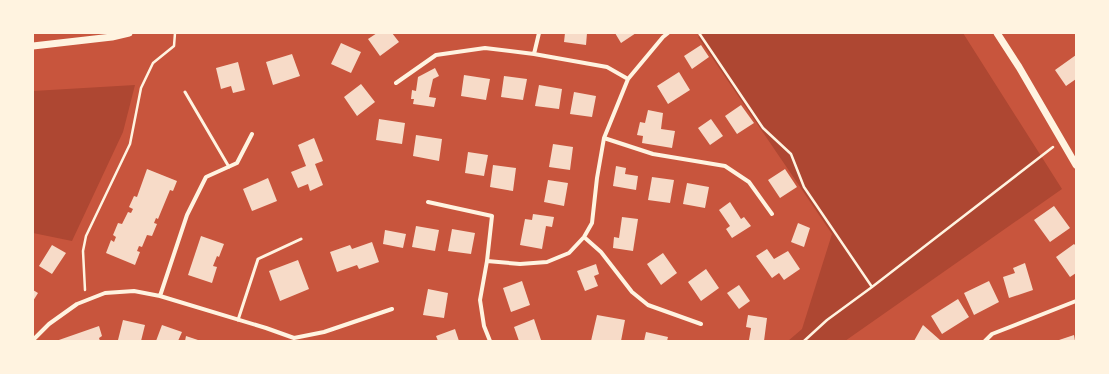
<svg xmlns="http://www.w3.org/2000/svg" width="1109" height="374" font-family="Signika,sans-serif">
  <rect width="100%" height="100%" fill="#c8553d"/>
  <path fill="#ae4732" d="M 705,33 L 963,33 L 1062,189 L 845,341 L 788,341 L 802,329 L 832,234 L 698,37 Z
    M 135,85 L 123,132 L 72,241 L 33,233 L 33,91 Z"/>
  <path fill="#f7dbc8" d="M 377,33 L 392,33 L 399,42 L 380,56 L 368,39 Z
    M 565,33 L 587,33 L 586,45 L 564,42 Z
    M 615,33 L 636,33 L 621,43 Z
    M 341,43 L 361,52 L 351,73 L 331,64 Z
    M 701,45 L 709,57 L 692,69 L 684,56 Z
    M 292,54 L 300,76 L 273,85 L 266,62 Z
    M 1076,55 L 1076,79 L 1066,86 L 1055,70 Z
    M 238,62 L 245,90 L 233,93 L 231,86 L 221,89 L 216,68 Z
    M 435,68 L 439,76 L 433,79 L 429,97 L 436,98 L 434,107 L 413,104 L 414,99 L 411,99 L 412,90 L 416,91 L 418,77 Z
    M 679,72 L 690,90 L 668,104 L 657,86 Z
    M 464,75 L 490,79 L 486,100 L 461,96 Z
    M 504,76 L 527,79 L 523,100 L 501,97 Z
    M 361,84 L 375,102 L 357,116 L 344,97 Z
    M 539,85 L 562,89 L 559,109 L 535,106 Z
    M 574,92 L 596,96 L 592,117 L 570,114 Z
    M 741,105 L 754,123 L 737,134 L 725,116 Z
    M 648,110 L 663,113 L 661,129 L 675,131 L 672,148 L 642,143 L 643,136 L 637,135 L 640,122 L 645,123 Z
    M 379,119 L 405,123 L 402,144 L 376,140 Z
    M 711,119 L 723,136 L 710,145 L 698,128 Z
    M 416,135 L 442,139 L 439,161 L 413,156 Z
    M 314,138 L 323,161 L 315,164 L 323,185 L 310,191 L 308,184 L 298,188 L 291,172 L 306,166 L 298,145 Z
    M 553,144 L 573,147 L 570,170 L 549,167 Z
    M 468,152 L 488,155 L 484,176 L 465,173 Z
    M 493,165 L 516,168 L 513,191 L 490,187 Z
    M 616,166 L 626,168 L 625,174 L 638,176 L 636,190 L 613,186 Z
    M 147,169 L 177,181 L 173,191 L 170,190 L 158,219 L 156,218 L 154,223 L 157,224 L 152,236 L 147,235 L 142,247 L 139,246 L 137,251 L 140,252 L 135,265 L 106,253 L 111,240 L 114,242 L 116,237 L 113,235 L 118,223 L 122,224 L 128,212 L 131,213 L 133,209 L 129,207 L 134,196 L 137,197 Z
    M 785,169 L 797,187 L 780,198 L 768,180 Z
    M 652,177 L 674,180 L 670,203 L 648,200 Z
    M 268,178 L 277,201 L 252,211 L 243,189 Z
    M 548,180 L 568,183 L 564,206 L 544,202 Z
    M 687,183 L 709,187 L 705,208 L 683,204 Z
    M 730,202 L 741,219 L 744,217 L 751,226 L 732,238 L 726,229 L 730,226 L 719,210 Z
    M 1054,206 L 1070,228 L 1050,242 L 1034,220 Z
    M 533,214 L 554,217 L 552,227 L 546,226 L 542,249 L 520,245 L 525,219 L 532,220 Z
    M 622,217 L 638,219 L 633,251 L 613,248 L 614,237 L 619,238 Z
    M 798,223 L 810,228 L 804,247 L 791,242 Z
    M 416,226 L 439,230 L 435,251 L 412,247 Z
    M 452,229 L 475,233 L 471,254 L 448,251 Z
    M 385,230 L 406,234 L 403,248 L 383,244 Z
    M 201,236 L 224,244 L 219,257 L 217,256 L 213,266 L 217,267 L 212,283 L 188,275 Z
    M 372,242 L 379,262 L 359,269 L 357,265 L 337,272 L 330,252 L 350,245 L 352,249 Z
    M 1074,244 L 1076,246 L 1076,273 L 1070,277 L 1056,257 Z
    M 52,245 L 66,253 L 52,274 L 39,266 Z
    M 767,249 L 774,259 L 788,251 L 800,269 L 784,280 L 779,273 L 772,278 L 756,256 Z
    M 663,253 L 677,273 L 661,285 L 647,264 Z
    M 298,260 L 309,289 L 280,301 L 269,271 Z
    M 1025,263 L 1033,290 L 1009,298 L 1003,277 L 1015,273 L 1013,268 Z
    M 596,264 L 599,274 L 594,276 L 598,286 L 585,291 L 577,271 Z
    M 706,269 L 719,288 L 701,301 L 688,282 Z
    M 522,281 L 530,305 L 511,312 L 503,288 Z
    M 989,281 L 999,302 L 974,315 L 964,293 Z
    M 739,285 L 750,301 L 739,309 L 727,293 Z
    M 428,289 L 448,293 L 444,318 L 423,315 Z
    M 33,290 L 38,293 L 33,301 Z
    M 958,299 L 969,317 L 942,334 L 931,316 Z
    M 597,315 L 625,320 L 621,341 L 591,341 Z
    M 748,315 L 767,318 L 764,341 L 749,340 L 751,328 L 746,327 Z
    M 534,319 L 541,340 L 519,341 L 514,327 Z
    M 123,320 L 145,325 L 141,341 L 118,340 Z
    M 162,325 L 182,332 L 178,341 L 156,341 Z
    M 923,325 L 940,340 L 940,341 L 914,341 Z
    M 99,326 L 102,336 L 99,338 L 100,341 L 56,341 Z
    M 455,329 L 459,341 L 438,341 L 436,336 Z
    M 646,332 L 668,337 L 667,341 L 644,341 Z
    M 1074,335 L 1075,341 L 1056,341 Z
    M 186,336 L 201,341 L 185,341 Z"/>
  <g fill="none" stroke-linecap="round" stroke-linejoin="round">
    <path stroke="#fff3e0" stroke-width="2.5" d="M 699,33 L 763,128 L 791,154 L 804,187 L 872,287
      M 85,290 L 83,251 L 86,236 L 130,144 L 141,88 L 153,63 L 174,46 L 175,33
      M 804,341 L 827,320 L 872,287 L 1053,147"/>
    <path stroke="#fff3e0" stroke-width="3" d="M 185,92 L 229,167
      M 238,320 L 258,259 L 301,239"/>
    <path stroke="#fff3e0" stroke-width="4" d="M 534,54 L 539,33
      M 396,83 L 436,55 L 485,48 L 534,54 L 607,67 L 628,79
      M 604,138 L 653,154 L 725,166 L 749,182 L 772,214
      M 428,202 L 492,216 L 487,261 L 480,300 L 484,326 L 490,341
      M 584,237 L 601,252 L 632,292 L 648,305 L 701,324
      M 487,261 L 520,264 L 547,262 L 569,253 L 584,237 L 592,223 L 597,178 L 604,138 L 628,79 L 663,37 L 668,33
      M 160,296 L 187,215 L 206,177 L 237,163 L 252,134
      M 33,340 L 49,324 L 77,304 L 105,293 L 134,291 L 160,296 L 266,328 L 294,338 L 324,332 L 392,309
      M 985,341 L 992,334 L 1076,301"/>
    <path stroke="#fff3e0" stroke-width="7" d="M 997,33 L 1019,67 L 1076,165
      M 33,46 L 112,37 L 129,33"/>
  </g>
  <rect width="1109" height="374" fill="none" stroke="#fff3e0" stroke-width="68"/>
</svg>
